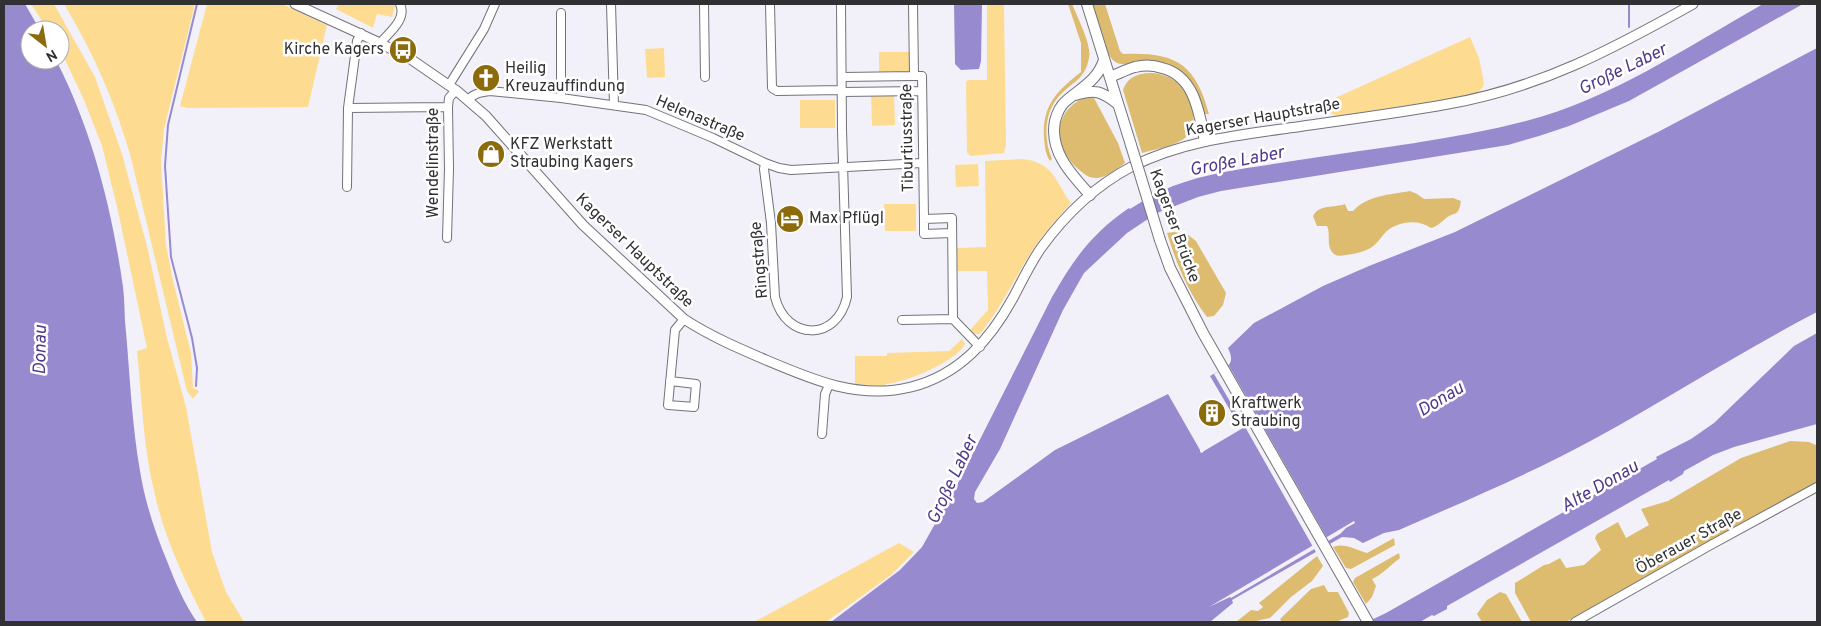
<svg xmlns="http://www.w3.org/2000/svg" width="1821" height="626" font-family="Overpass,sans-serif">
  <rect width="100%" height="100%" fill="#f2f1f9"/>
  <path fill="#fddc92" d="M 31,4 L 54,4 L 95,77 L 122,154 L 148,250 L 167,338 L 186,407 L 212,552 L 226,592 L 244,622 L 206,622 C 185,581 165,540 155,495 C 143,448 142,399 137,351 L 147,348 L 118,211 L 102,146 L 84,100 L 60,49 L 60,30 L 48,30 Z
    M 64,4 L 195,4 L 164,129 L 161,161 L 166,245 L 173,281 L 191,353 L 193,388 L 199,391 L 193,399 L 187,391 L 185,383 L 131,158 C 116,104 93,52 64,4 Z
    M 207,4 L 282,4 L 327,25 L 308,107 L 188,108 L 180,106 Z
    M 339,4 L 393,4 L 395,6 L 392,17 L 377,14 L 373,28 L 336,9 Z
    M 987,4 L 1004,4 L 1006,145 L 1004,153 L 971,156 L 967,153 L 966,82 L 968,80 L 987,80 Z
    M 1470,37 L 1479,58 L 1484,83 L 1483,87 L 1477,93 L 1449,99 L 1336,116 L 1327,111 L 1324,103 Z
    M 664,48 L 665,77 L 647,78 L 645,49 Z
    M 879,52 L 911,52 L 911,71 L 907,73 L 879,73 Z
    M 894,93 L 895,125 L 872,126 L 871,94 Z
    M 800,100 L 835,100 L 835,128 L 800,128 Z
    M 1021,159 C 1053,161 1055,181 1071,203 C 1057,219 1043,234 1032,251 C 1014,279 1001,308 980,334 L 974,334 L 969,331 L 988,310 L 987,271 L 956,271 L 956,248 L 986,247 L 985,161 Z
    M 978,164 L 979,186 L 956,187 L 955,165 Z
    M 884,204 L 916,204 L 916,231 L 885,231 Z
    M 962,339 L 965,344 C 956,362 906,382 886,384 L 886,386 L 855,384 L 855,356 L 887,356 L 887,353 L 949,351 Z
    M 899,543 L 914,552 L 891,575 L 826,622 L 754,622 Z"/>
  <path fill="#ddbc70" d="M 1068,4 L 1072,4 L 1073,6 C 1078,19 1092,45 1089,58 C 1085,79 1074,81 1061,94 C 1044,111 1043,138 1052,159 L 1050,161 C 1045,153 1045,147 1044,138 C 1042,105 1057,91 1081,72 L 1081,43 Z
    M 1092,4 L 1105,4 L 1120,51 L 1123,54 C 1174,52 1195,62 1209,114 L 1205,114 C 1194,83 1178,56 1140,61 C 1132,63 1121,67 1114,61 C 1103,52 1097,18 1092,4 Z
    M 1153,73 C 1162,74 1171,77 1178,83 C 1192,96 1203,128 1182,140 C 1172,146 1153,150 1142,153 L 1123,90 C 1128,76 1139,73 1153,73 Z
    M 1083,98 L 1094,98 L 1118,143 L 1125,163 C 1117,169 1108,176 1098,178 C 1089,179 1083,173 1077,168 C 1053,146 1052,114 1083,98 Z
    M 1410,191 L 1417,194 L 1424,199 L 1453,198 L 1461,201 C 1458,219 1455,210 1445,219 C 1440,223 1438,226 1431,228 C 1419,219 1400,221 1388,230 C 1382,235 1378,243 1372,247 C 1364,252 1355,254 1346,255 C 1341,256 1336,257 1332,252 C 1326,244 1331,234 1327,226 L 1317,226 L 1313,216 C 1319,204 1334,208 1345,204 L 1348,211 L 1353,211 C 1368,195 1389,195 1410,191 Z
    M 1174,232 L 1187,234 L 1196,241 L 1226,293 L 1223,305 L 1214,316 L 1207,317 C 1188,292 1176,263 1167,233 Z
    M 1790,441 L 1809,442 L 1816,445 L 1817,484 L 1785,499 L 1566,622 L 1531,622 L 1515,593 L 1515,583 L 1544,565 L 1549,564 L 1560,558 L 1566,568 L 1584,565 L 1601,550 L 1595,538 L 1597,534 L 1618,522 L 1626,538 L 1649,525 L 1641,509 L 1668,501 L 1741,458 Z
    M 1394,538 L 1395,545 L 1351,569 L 1346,568 L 1333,547 C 1343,542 1357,550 1367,553 Z
    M 1399,553 L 1400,558 C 1392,564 1379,577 1372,579 L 1376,586 L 1372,597 L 1366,604 L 1353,582 L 1355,578 Z
    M 1317,556 L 1323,566 L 1312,581 L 1291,597 L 1270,618 L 1251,622 L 1236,622 L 1251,610 L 1258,611 L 1263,607 L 1259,603 Z
    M 1324,585 L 1328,592 L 1338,592 L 1349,613 L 1348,617 L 1336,622 L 1282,622 L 1280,619 L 1311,589 Z
    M 1500,592 L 1506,594 L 1522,622 L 1482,622 L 1477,614 L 1487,600 Z"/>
  <path fill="#978acf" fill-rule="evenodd" d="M 4,4 L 25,4 L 40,30 L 30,30 L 30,60 L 56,60 C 92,130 112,209 123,287 C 125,302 124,317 126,332 C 130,378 132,426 140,471 C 145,502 155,532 167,561 C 175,582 184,603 197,622 L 4,622 Z
    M 954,4 L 982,4 L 981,61 L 979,69 L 961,70 L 955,64 Z
    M 1763,4 L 1803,4 L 1629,101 L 1569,126 L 1539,136 L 1508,145 L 1221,191 L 1198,197 L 1157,213 L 1127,233 L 1084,273 L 1063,310 L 1000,449 L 975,492 L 974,499 L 977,503 L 983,502 L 1055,450 L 1168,394 L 1200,450 L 1200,452 L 1202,453 L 1204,451 L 1260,418 L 1257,414 L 1254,413 L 1237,422 L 1210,376 C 1225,367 1237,367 1228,348 L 1254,323 L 1323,286 L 1369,266 L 1455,232 L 1658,132 L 1817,48 L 1817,312 C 1742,351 1670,397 1596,438 C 1532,473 1465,501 1399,530 L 1384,533 L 1363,543 L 1354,538 L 1342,537 L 1232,600 L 1233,603 L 1210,622 L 831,622 L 900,570 L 922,547 L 958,483 L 1052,297 C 1074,259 1091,234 1129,208 L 1130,209 C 1144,200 1158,192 1173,186 C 1213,171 1257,167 1299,160 C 1375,148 1452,140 1526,121 C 1611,99 1687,47 1763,4 ZM 1354,521 L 1355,523 L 1346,528 L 1340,534 L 1231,598 L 1230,597 L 1209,607 Z
    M 1817,333 L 1817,424 L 1734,447 L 1713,455 L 1684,471 L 1683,474 L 1670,482 L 1669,480 L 1447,606 L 1447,609 L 1434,616 L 1432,615 L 1420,622 L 1367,622 L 1386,613 L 1657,459 L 1656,457 L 1691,439 L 1714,423 L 1794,346 Z"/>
  <path fill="#f2f1f9" d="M 1229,366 L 1331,545 L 1317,554 L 1244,425 L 1256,417 L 1254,415 L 1242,422 L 1214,374 Z"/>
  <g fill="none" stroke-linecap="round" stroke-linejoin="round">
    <path stroke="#978acf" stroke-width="2" d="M 1629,4 L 1629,27
      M 196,386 L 197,368 L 192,338 L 171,257 L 165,166 L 168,125 L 197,4"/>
    <defs>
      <path id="minor" d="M 611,4 L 614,105
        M 704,4 L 705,77
        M 770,4 L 772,88 L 777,91 L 842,90
        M 913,4 L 914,76 L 922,76 L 924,219 L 952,218 L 953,319 L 980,347
        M 380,43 C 390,32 407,19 400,4
        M 843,77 L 914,76
        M 449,85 L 484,29 L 495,4
        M 842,92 L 922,91
        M 561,98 L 561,13
        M 468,100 C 474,93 482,92 490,91 L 561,98 L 646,110 L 713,138 L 765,163 L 779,168 L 791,170 L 922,163
        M 348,108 L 448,107
        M 765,163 L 764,169 L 771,223 L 775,297 C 786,341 837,342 847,297 L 842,130 L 841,4
        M 347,187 L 348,108 L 357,41 L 361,33
        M 924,219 L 924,234 L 952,233
        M 447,238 L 449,169 L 448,107 L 449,98 L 456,90
        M 902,320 L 953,319
        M 670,381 L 696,384 L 694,407 L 668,405 L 675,330 L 684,319
        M 822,434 L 825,394 L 829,385
        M 1575,622 L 1709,546 L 1817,487"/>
      <path id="tertiary" d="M 295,4 L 380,43 L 412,60 L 457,91 L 486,116 L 583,225 L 684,319 C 710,336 738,348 766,360 C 813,380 859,400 911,387 C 959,375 990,340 1013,298 C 1022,281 1030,264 1041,248 C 1065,215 1095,186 1131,167 C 1178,143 1230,136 1282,129 C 1337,121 1393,114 1448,104 C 1540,88 1613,49 1693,4"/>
      <path id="secondary" d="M 1087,4 L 1131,145
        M 1110,77 C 1118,74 1127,69 1135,67 C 1144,65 1153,65 1162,68 C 1195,76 1199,113 1205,141
        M 1075,95 C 1096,89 1101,91 1118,104
        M 1090,195 C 1071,174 1049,151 1055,121 C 1057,113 1060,106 1066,101 C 1082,87 1097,81 1104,60
        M 1160,240 L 1170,268 L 1203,333 L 1368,622"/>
    </defs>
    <use href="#minor" stroke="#737279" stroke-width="10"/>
    <use href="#tertiary" stroke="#737279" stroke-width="11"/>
    <use href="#secondary" stroke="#737279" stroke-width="12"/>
    <use href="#minor" stroke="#fff" stroke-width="8"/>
    <use href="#tertiary" stroke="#fff" stroke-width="9"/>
    <use href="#secondary" stroke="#fff" stroke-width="10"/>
    <defs>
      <path id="secondary-bridge" d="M 1131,145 L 1160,240"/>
    </defs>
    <use href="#secondary-bridge" stroke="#737279" stroke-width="12" stroke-linecap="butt"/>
    <use href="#secondary-bridge" stroke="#fff" stroke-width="10"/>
  </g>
  <defs>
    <symbol id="bus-disc" viewBox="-11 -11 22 22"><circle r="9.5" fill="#8c6b0d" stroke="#fff"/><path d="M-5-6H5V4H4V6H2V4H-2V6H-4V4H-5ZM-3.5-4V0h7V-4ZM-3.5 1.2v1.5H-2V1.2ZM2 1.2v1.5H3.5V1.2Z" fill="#fff"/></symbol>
    <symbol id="church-disc" viewBox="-11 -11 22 22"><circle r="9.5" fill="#8c6b0d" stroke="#fff"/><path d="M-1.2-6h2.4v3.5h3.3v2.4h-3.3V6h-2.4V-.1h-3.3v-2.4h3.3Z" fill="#fff"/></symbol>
    <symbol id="shop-disc" viewBox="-11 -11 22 22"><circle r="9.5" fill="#8c6b0d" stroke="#fff"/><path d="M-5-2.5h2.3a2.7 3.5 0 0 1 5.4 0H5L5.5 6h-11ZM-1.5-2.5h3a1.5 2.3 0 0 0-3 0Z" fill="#fff"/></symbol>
    <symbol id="hotel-disc" viewBox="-11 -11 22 22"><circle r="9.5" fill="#8c6b0d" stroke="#fff"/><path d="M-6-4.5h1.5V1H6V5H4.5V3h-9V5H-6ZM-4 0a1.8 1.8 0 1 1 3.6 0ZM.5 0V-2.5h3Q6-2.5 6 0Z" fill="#fff"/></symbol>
    <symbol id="building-disc" viewBox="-11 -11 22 22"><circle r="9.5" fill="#8c6b0d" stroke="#fff"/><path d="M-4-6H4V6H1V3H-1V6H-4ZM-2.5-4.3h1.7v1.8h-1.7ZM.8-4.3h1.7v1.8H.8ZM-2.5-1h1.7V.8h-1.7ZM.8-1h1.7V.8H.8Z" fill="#fff"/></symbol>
  </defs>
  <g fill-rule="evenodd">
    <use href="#bus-disc" x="387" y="34" width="32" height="32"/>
    <use href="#church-disc" x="470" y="62" width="32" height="32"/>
    <use href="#shop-disc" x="475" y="138" width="32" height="32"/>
    <use href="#hotel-disc" x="774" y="203" width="32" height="32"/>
    <use href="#building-disc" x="1196" y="397" width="32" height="32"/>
  </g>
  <g text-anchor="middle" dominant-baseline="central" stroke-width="5" stroke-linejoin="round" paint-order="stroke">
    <g font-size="16" fill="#313134" stroke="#fff" text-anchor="start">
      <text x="384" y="50" text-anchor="end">Kirche Kagers</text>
      <text x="505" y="69">Heilig<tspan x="505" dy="18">Kreuzauffindung</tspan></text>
      <text x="510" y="145">KFZ Werkstatt<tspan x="510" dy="18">Straubing Kagers</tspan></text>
      <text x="809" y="219">Max Pflügl</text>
      <text x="1231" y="404">Kraftwerk<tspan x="1231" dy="18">Straubing</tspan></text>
    </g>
    <g font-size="16" fill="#313134" stroke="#fff">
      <text transform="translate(1263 118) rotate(-10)">Kagerser Hauptstraße</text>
      <text transform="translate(700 119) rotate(23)">Helenastraße</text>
      <text transform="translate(908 138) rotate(-91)">Tiburtiusstraße</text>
      <text transform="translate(434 163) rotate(-90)">Wendelinstraße</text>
      <text transform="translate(1174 226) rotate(70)">Kagerser Brücke</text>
      <text transform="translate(634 251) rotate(44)">Kagerser Hauptstraße</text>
      <text transform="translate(760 260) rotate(-95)">Ringstraße</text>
      <text transform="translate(1689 542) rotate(-29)">Öberauer Straße</text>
    </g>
    <g font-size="18" font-style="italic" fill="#4f398c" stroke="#fff">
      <text transform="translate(1623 70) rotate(-26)">Große Laber</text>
      <text transform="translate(1237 162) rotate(-11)">Große Laber</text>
      <text transform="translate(41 350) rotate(-89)">Donau</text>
      <text transform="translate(1441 400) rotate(-31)">Donau</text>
      <text transform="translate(953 480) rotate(-65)">Große Laber</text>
      <text transform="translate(1600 487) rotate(-30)">Alte Donau</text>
    </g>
  </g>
  <rect width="1821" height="626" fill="none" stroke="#313134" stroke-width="10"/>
  <g transform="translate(45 45) rotate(149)"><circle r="24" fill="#ffffff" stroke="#adadae"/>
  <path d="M0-4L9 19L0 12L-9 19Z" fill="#8c6b0d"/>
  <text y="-8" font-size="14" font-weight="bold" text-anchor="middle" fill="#313134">N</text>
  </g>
</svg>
